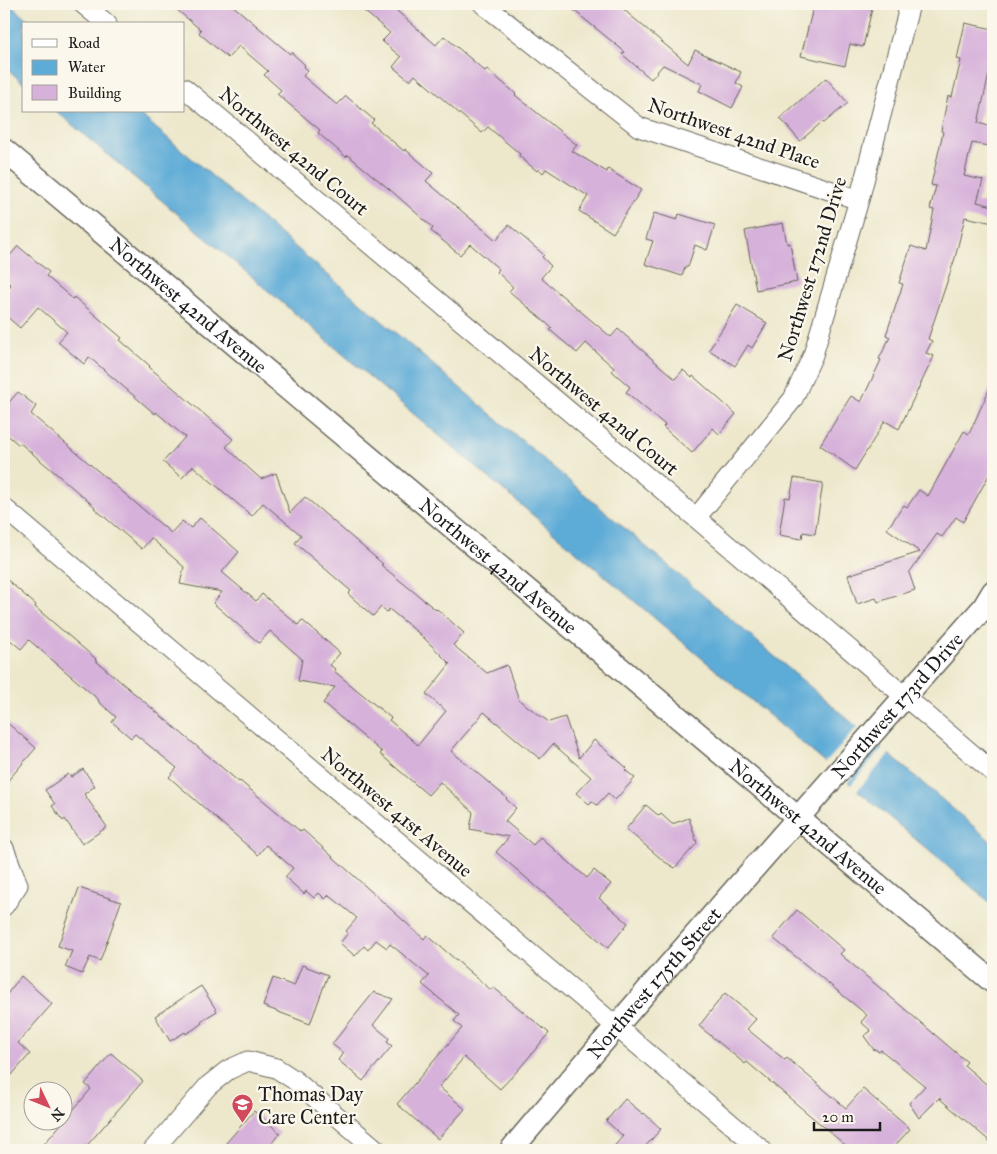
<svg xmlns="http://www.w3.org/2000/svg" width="997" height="1154" font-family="'IM FELL Great Primer',serif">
  <rect width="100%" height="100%" fill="#fbf7ec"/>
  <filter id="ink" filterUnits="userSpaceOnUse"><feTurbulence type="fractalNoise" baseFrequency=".02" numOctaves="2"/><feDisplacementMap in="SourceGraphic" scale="10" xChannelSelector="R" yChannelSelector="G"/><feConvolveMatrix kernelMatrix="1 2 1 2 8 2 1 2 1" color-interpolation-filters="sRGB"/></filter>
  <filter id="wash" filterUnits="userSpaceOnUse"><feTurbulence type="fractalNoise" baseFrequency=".0096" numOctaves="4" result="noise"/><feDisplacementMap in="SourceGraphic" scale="20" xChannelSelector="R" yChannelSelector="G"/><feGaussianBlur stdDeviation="1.12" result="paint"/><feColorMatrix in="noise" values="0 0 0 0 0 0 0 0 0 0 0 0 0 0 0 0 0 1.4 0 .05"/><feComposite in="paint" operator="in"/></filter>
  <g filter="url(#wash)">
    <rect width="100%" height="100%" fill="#ede8cc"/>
    <path fill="#5dabd7" stroke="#3c647a" d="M 4,4 L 9,4 L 33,24 L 24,24 L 24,84 L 4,66 Z
      M 56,111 L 136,111 L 993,843 L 993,905 Z"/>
    <path fill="#ede8cc" d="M 859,725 L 881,743 L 846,784 L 824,765 Z
      M 884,746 L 891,752 L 856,792 L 864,799 L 849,787 Z"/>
    <g id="blocks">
      <path fill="#d6b1da" d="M 170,4 L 231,4 L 290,54 L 291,52 L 305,65 L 304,67 L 308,70 L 303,76 L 337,105 L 346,96 L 374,120 L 371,123 L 404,151 L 405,149 L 433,173 L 426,181 L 496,240 L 509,225 L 544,255 L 542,257 L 551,266 L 541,278 L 611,337 L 618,329 L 675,379 L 683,370 L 692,378 L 693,376 L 736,414 L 719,434 L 713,428 L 692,453 L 663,427 L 665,425 L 626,392 L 630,387 L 612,371 L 614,368 L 586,343 L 577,353 L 550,330 L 552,328 L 509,291 L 513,287 L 497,272 L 499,269 L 470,244 L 460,255 L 431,231 L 433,228 L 395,194 L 348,155 L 346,157 L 318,133 L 320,130 L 277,94 L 281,90 L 264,75 L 268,71 L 239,46 L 228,58 L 199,33 L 201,30 Z
        M 356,4 L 389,4 L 436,45 L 444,36 L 485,71 L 487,69 L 516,94 L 515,95 L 577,145 L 572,151 L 607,172 L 608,169 L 641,190 L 613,233 L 579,211 L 588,196 L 546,169 L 543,173 L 539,169 L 537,171 L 519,156 L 520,154 L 488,127 L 482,133 L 415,75 L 410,81 L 393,67 L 401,57 L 382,41 L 390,33 Z
        M 566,4 L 617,4 L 688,64 L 695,50 L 741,72 L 736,83 L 743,87 L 732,108 L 699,91 L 702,84 L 663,65 L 651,79 L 622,54 L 625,52 Z
        M 814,4 L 852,4 L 872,9 L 863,47 L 850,44 L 845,66 L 801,56 Z
        M 965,23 L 993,29 L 993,65 L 991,65 L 978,123 L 993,127 L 988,146 L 972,143 L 964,176 L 983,180 L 977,202 L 993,206 L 993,223 L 965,217 L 955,258 L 928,339 L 932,341 L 926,353 L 934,356 L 899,429 L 885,421 L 855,470 L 820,445 L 851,396 L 861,402 L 881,360 L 879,359 L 890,337 L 886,335 L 903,284 L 899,283 L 911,246 L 926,251 L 934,210 L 930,209 L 936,186 L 931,185 L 943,132 L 941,131 L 948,96 L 952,97 L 961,60 L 957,59 Z
        M 826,78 L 848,103 L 824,123 L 822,122 L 800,141 L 780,118 Z
        M 654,213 L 677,220 L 679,214 L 715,225 L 707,250 L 695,245 L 688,267 L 685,267 L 682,276 L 645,264 L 653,241 L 646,239 Z
        M 783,223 L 787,244 L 790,243 L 797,282 L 756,290 L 745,231 Z
        M 18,246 L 49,272 L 46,276 L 73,299 L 74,297 L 122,338 L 120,340 L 150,366 L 149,367 L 233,439 L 226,447 L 253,472 L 261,479 L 276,473 L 290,513 L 305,497 L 383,564 L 381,565 L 436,610 L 437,609 L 464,633 L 453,645 L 487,673 L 507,665 L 519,700 L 549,722 L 565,717 L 579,758 L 594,740 L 627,768 L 625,770 L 635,778 L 615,800 L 608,793 L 597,805 L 592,801 L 589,804 L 576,793 L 591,777 L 575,763 L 553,744 L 540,759 L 484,712 L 451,751 L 507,798 L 506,799 L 516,808 L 505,821 L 533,845 L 540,837 L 587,878 L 594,870 L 611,884 L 599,898 L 628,923 L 608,948 L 496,852 L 509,837 L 470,829 L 473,812 L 440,782 L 428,795 L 380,754 L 382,752 L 323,703 L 335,687 L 298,681 L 302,659 L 270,631 L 259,643 L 213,603 L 222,592 L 180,584 L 184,567 L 151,538 L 142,549 L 94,508 L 95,507 L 66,482 L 20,443 L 19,445 L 4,432 L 4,408 L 18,392 L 36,406 L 31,414 L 171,533 L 182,521 L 191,528 L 200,518 L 239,552 L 222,572 L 256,601 L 262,594 L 298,625 L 302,620 L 340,653 L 330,665 L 335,669 L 334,671 L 391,718 L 389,720 L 418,745 L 446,711 L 426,694 L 450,664 L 422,636 L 389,609 L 387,612 L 381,607 L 373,616 L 348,594 L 351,591 L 295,543 L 301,535 L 263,503 L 252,516 L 193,466 L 182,478 L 163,462 L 185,437 L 156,412 L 155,414 L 89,357 L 84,364 L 58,342 L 67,332 L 38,307 L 20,328 L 4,314 L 4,294 L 11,285 L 4,279 L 4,263 Z
        M 737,305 L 767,323 L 752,348 L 748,345 L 735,366 L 709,350 Z
        M 993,381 L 993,468 L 963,522 L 956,517 L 942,537 L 937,534 L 909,573 L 915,590 L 878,602 L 876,598 L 857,604 L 848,575 L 920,552 L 887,529 L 904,505 L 907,507 L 919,490 L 928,496 L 964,431 L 969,434 Z
        M 794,478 L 823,483 L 815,534 L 803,532 L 802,539 L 779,535 L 785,497 L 790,498 Z
        M 4,577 L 36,605 L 35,607 L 96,659 L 95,660 L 239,782 L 240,781 L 301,832 L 303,830 L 424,939 L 427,935 L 491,990 L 493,987 L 549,1033 L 519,1069 L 500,1089 L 464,1057 L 439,1087 L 465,1109 L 438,1139 L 397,1104 L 462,1028 L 454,1021 L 459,1015 L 422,984 L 429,976 L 390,944 L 387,948 L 376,940 L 368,950 L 364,946 L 355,956 L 340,943 L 348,933 L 346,931 L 357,918 L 329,895 L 325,899 L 319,893 L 314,898 L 306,891 L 304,894 L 285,877 L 293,868 L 266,845 L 258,855 L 169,777 L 177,768 L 135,734 L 131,738 L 112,722 L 116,717 L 98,701 L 99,700 L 29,640 L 21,649 L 4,635 Z
        M 4,720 L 36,748 L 4,785 Z
        M 83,769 L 95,786 L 84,794 L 107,827 L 82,844 L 65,819 L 63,821 L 52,806 L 55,804 L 45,790 L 68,774 L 71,777 Z
        M 646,805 L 659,816 L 661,814 L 672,824 L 689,818 L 697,843 L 675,868 L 665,862 L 626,829 Z
        M 79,888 L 121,902 L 100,961 L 90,957 L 82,974 L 65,967 L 72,951 L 58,946 Z
        M 797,910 L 844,950 L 840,954 L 967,1062 L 964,1065 L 993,1090 L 993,1144 L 939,1098 L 919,1118 L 909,1103 L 925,1086 L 881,1050 L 878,1052 L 876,1049 L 874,1050 L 864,1036 L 871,1031 L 861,1022 L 867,1015 L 773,938 Z
        M 302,965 L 328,975 L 310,1024 L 263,1006 L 273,978 L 294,986 Z
        M 21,976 L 52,1004 L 18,1043 L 30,1054 L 4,1084 L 4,998 Z
        M 201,986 L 217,1011 L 201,1021 L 202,1023 L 194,1029 L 186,1034 L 185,1032 L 170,1041 L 155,1016 Z
        M 374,992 L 393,999 L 373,1025 L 389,1038 L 387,1042 L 392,1046 L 363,1081 L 338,1060 L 343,1053 L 332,1044 Z
        M 725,993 L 756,1019 L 747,1029 L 785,1060 L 787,1058 L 846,1108 L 863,1089 L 910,1129 L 891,1150 L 851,1150 L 747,1062 L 745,1064 L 699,1026 Z
        M 111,1053 L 143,1081 L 83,1150 L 39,1150 L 91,1089 L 85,1084 Z
        M 625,1099 L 643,1114 L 644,1113 L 661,1129 L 642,1150 L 611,1150 L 623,1136 L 606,1121 Z
        M 254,1111 L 280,1133 L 266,1150 L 220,1150 Z"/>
    </g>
  </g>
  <g filter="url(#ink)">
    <use href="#blocks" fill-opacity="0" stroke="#65635a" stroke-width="1"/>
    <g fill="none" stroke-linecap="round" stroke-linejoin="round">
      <defs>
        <path id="minor" d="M 83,4 L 107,24
          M 483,4 L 639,127 L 859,200
          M 184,88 L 696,518 L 993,772
          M 4,508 L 762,1150
          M 696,518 L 793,399 L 813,355 L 859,200 L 910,4
          M 4,848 L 18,885 L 4,906
          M 153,1150 L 208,1086 L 228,1070 L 248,1061 L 276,1068 L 293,1079 L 377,1150"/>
        <g id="tertiary">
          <path id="s1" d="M 4,150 L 993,982"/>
          <path id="s2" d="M 511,1150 C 666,966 825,787 984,607 L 993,592"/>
        </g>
      </defs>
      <use href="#minor" stroke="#65635a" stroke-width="21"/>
      <use href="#tertiary" stroke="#65635a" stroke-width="25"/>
      <use href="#minor" stroke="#fff" stroke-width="19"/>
      <use href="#tertiary" stroke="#fff" stroke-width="22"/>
    </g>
  </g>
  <defs>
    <symbol id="school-pin" viewBox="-11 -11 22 30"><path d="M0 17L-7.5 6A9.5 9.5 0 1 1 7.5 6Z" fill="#d1495b" stroke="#fbf7ec"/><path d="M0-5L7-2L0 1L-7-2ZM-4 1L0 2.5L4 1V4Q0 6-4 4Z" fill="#fff"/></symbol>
  </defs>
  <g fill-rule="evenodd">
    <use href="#school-pin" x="230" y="1092" width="25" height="34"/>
  </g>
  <g text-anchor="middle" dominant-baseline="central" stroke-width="4.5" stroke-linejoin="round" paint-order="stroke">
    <g font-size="20" fill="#1c1c1c" stroke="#fbf7ec">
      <text transform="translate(734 133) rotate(19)">Northwest 42nd Place</text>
      <text transform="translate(294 151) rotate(40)">Northwest 42nd Court</text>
      <text transform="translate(812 269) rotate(-73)">Northwest 172nd Drive</text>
      <text stroke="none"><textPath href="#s1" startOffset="241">Northwest 42nd Avenue</textPath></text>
      <text transform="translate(604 411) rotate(40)">Northwest 42nd Court</text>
      <text stroke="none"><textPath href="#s1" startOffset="646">Northwest 42nd Avenue</textPath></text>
      <text stroke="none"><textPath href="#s2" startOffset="589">Northwest 173rd Drive</textPath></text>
      <text transform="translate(397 812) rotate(40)">Northwest 41st Avenue</text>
      <text stroke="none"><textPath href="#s1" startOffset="1051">Northwest 42nd Avenue</textPath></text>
      <text stroke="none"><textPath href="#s2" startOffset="220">Northwest 175th Street</textPath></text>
    </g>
    <g font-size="20" fill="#1c1c1c" stroke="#fbf7ec" text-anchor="start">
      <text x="258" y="1094">Thomas Day<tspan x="258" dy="23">Care Center</tspan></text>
    </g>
  </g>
  <rect width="997" height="1154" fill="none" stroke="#fbf7ec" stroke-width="20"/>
  <rect x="22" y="22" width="162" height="90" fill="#fbf7ec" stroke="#a29f99"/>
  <rect x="32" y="39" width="25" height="8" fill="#ffffff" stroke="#a29f99"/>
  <text x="68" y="48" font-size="15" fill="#1c1c1c">Road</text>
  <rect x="32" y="60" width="25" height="15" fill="#5dabd7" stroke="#a29f99"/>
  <text x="68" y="72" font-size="15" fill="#1c1c1c">Water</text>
  <rect x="32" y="85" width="25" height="15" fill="#d6b1da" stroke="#a29f99"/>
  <text x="68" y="98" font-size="15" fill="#1c1c1c">Building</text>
  <g transform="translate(48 1106) rotate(133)"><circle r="24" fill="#fbf7ec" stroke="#a29f99"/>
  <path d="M0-4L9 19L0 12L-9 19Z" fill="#d1495b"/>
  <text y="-8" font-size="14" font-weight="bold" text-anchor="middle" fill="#1c1c1c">N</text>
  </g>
  <path d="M814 1122v8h66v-8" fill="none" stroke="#1c1c1c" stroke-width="2.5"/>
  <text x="822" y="1122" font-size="15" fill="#1c1c1c" stroke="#fbf7ec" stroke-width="4" paint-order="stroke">20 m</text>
</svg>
